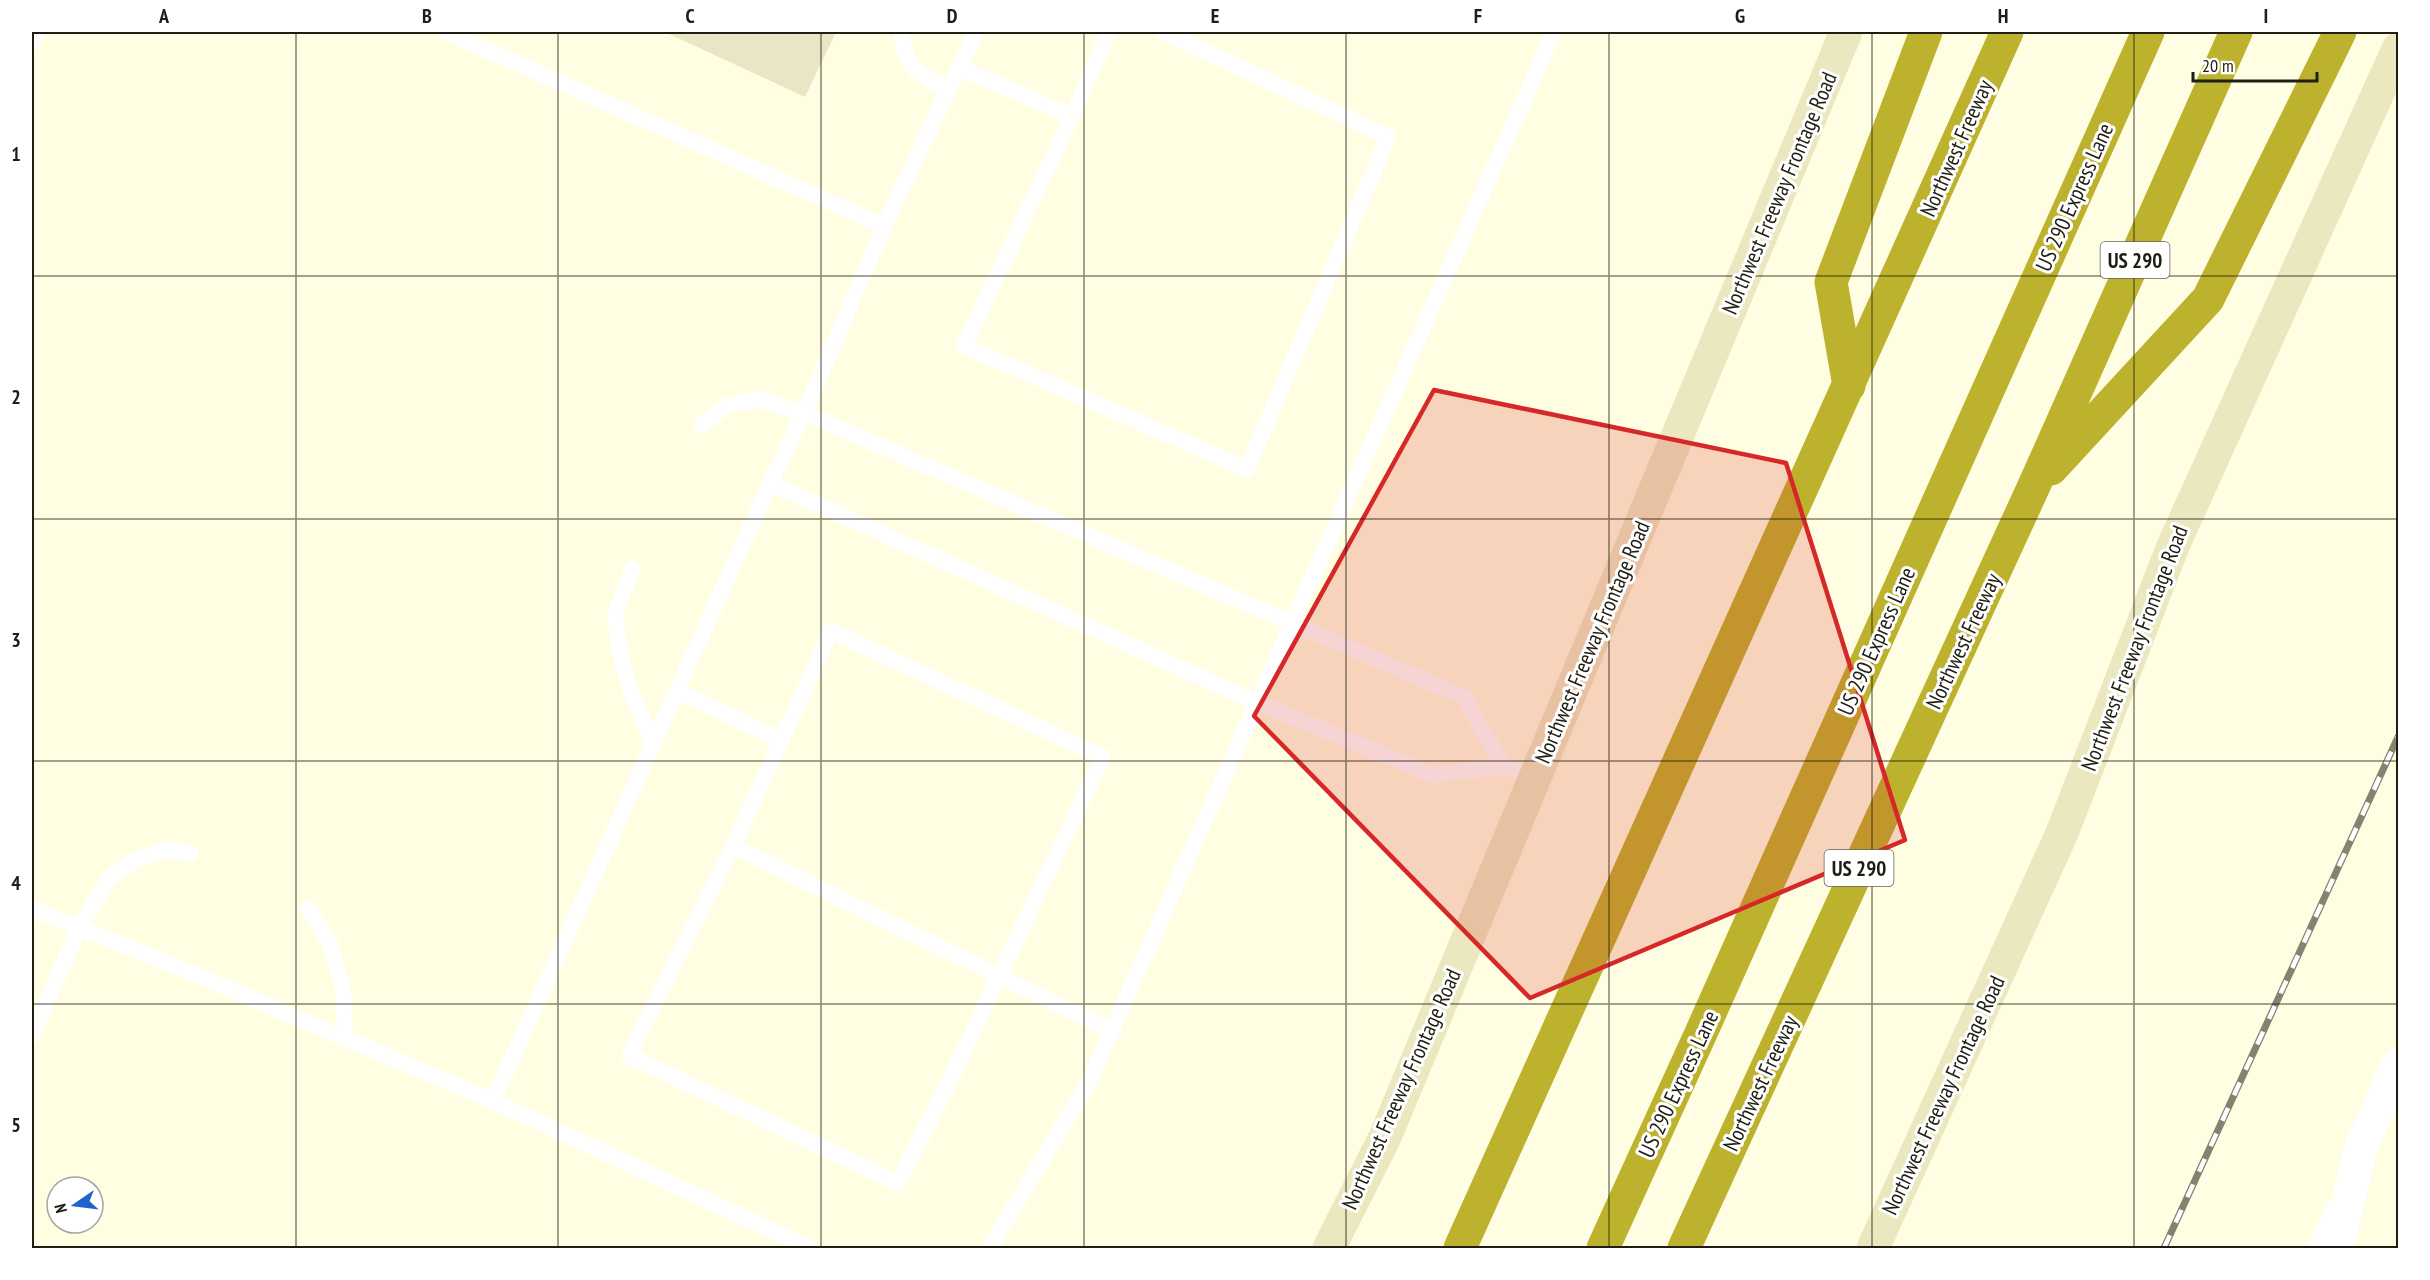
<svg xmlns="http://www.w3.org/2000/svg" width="2430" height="1280" font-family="'PT Sans Narrow',sans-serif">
  <rect width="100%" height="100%" fill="#fffee2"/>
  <path fill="#e8e6c4" d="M 665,32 L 836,32 L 805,97 Z"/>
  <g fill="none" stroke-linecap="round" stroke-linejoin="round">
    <path stroke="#fff" stroke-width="16" d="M 446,32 L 884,226 L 976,32
      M 902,32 C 903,68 920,74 949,90
      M 1109,32 L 1072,116 L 964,346 L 1247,469 L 1388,137 L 1164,32
      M 32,43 L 38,32
      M 959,68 L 1072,116
      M 701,425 L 726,406 L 757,399 L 804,413 L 1464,697 L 1503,766
      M 770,483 L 1258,703 L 1433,775 L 1503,766 L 1535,777
      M 632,569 L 615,615 L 621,659 L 632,695 L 653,743
      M 831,631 L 1103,757 L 999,976 L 733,846 Z
      M 677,691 L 782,740
      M 733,846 L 629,1056 L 898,1183 L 948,1085 L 999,976 L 1113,1031
      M 308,908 L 329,941 L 343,988 L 345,1038
      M 32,909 L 168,963 L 493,1101
      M 32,1036 L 79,928 L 110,877 L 137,859 L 170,849 L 190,854
      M 810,1248 L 493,1101 L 770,483 L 804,413 L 884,226
      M 990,1248 L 1088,1084 L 1554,32
      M 2315,1248 L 2334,1208"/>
    <path stroke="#fff" stroke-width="33" d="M 2361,1147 L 2398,1065"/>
    <path stroke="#fff" stroke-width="33" d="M 2337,1248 L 2361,1147"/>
    <path stroke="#ebe8c0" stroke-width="33" d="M 1329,1248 L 1385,1137 L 1846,32
      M 1873,1248 L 2062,833 L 2173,546 L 2398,49"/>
    <path stroke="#bdb22d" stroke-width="33" d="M 1849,386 L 1831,282 L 1926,32
      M 2051,469 L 2208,299 L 2340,32
      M 1460,1248 L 2007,32
      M 1603,1248 L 1701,1033 L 2148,32
      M 1684,1248 L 2033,488 L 2236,32"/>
    <defs>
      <path id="rail" d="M 2164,1248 L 2398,737"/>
    </defs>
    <use href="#rail" stroke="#848370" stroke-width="7"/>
    <use href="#rail" stroke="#fff" stroke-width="4.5" stroke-dasharray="14" stroke-linecap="butt"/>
  </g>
  <path fill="#d62828" fill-opacity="0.2" stroke="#d62828" stroke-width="4.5" stroke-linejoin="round" d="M 1434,390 L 1786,463 L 1905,840 L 1530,998 L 1254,716 Z"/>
  <path fill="none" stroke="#1f1e12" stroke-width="1.5" stroke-opacity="0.55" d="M 296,32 L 296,1248M 558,32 L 558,1248M 821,32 L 821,1248M 1084,32 L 1084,1248M 1346,32 L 1346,1248M 1609,32 L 1609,1248M 1872,32 L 1872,1248M 2134,32 L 2134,1248M 32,276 L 2398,276M 32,519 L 2398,519M 32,761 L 2398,761M 32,1004 L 2398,1004"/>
  <g text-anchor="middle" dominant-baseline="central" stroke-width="6" stroke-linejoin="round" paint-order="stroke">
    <g fill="#fff" stroke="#626259" stroke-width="1.5">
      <rect x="2100.5" y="242" width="69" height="36" rx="4.5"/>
      <rect x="1824.5" y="850" width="69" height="36" rx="4.5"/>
    </g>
    <g font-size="21" font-weight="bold" fill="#1f1e12">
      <text x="2135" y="260">US 290</text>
      <text x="1859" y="868">US 290</text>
    </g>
    <g font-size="22" fill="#1f1e12" stroke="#fff">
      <text transform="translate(1956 148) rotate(-66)">Northwest Freeway</text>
      <text transform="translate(1779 193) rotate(-67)">Northwest Freeway Frontage Road</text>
      <text transform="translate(2074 197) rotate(-66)">US 290 Express Lane</text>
      <text transform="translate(1876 641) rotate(-66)">US 290 Express Lane</text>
      <text transform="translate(1963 641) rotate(-65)">Northwest Freeway</text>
      <text transform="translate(1592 642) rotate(-67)">Northwest Freeway Frontage Road</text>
      <text transform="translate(2134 648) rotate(-69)">Northwest Freeway Frontage Road</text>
      <text transform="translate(1760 1083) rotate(-65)">Northwest Freeway</text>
      <text transform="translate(1678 1084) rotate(-65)">US 290 Express Lane</text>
      <text transform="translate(1401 1089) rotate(-66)">Northwest Freeway Frontage Road</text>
      <text transform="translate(1943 1095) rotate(-65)">Northwest Freeway Frontage Road</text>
    </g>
  </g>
  <rect width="2430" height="1280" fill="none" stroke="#ffffff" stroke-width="66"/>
  <g transform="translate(75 1205) rotate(256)"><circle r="28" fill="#ffffff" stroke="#a5a5a0" stroke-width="1.5"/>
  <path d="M0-4.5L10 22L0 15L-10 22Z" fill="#2261cd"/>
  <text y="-9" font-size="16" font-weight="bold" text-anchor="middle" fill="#1f1e12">N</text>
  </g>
  <path d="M2193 72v9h124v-9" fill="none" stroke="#1f1e12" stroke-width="3"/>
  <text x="2202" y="72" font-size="18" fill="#1f1e12" stroke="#ffffff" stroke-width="4.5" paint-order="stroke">20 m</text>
  <rect x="33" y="33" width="2364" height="1214" fill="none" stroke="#1f1e12" stroke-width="2"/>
  <g font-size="20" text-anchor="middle" font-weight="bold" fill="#1f1e12">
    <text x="164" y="23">A</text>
    <text x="427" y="23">B</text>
    <text x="690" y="23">C</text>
    <text x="952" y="23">D</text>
    <text x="1215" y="23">E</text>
    <text x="1478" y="23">F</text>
    <text x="1740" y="23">G</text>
    <text x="2003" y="23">H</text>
    <text x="2266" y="23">I</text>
    <text x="16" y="161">1</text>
    <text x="16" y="404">2</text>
    <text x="16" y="647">3</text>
    <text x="16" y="890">4</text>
    <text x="16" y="1132">5</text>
  </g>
</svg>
